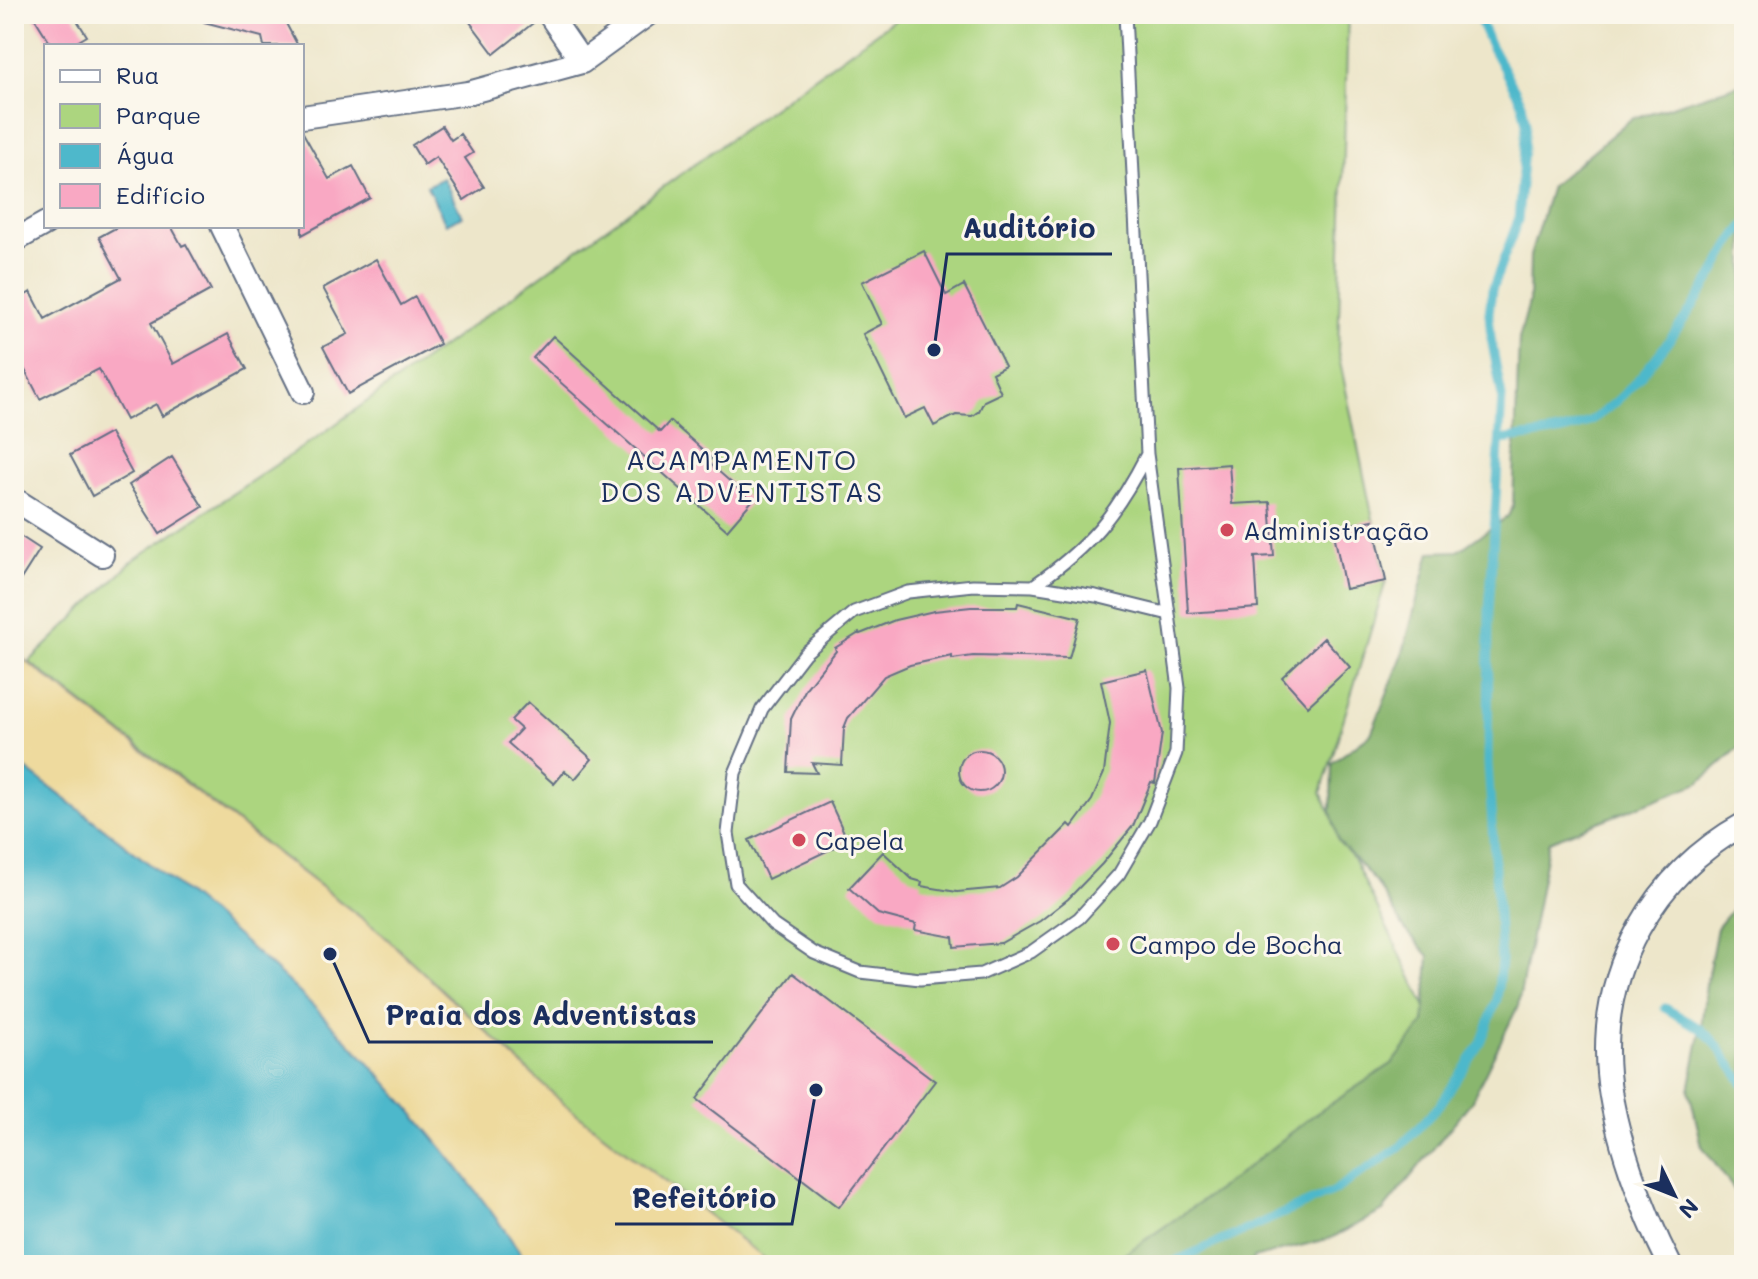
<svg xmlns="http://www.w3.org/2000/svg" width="1758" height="1279" font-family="Mali,sans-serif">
  <rect width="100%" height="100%" fill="#fbf7ec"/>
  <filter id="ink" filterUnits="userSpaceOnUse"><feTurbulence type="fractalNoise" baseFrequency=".0125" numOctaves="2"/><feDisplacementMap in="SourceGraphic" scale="16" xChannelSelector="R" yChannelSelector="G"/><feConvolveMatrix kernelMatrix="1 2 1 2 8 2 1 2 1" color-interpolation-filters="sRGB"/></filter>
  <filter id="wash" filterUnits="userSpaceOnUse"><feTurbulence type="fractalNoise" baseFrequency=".006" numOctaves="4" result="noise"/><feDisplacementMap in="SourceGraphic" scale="32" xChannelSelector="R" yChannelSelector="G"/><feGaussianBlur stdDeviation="1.8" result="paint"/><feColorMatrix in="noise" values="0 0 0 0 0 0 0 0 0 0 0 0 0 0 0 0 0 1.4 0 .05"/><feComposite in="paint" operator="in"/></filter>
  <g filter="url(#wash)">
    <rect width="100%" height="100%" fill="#ede6ca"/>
    <path fill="#acd57f" stroke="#64826e" stroke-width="2" d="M 902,14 L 1348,14 L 1338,352 L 1386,581 L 1321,793 L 1443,1042 L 1118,1265 L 773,1265 L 564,1104 L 381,933 L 29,662 L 135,559 L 322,434 Z"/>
    <path fill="#89b66e" stroke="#527266" stroke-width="2" d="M 1744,83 L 1744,743 L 1699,783 L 1549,841 L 1518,1006 L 1471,1102 L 1383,1211 L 1331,1238 L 1253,1258 L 1250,1265 L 1109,1265 L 1233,1179 L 1311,1117 L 1393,1063 L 1424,1023 L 1429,956 L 1404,928 L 1376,882 L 1338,841 L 1331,812 L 1332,763 L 1371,734 L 1402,656 L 1430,552 L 1458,551 L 1508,516 L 1513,506 L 1519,339 L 1529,302 L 1530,256 L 1551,186 L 1631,119 Z
      M 1744,895 L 1744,1203 L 1702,1146 L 1689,1090 L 1701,1029 L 1706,985 L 1717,928 Z"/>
    <path fill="#eeda9e" stroke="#84847e" stroke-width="2" d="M 14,652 L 381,933 L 564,1104 L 773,1265 L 529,1265 C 470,1179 406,1099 332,1025 C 236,926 124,844 14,760 Z"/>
    <path fill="#4eb8cb" stroke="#347494" stroke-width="2" d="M 443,178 L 462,216 L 446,224 L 427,186 Z
      M 14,760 C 124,844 236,926 332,1025 C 406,1099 470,1179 529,1265 L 14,1265 Z"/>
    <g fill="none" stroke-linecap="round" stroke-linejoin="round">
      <path stroke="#4eb8cb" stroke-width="9" d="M 1501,440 C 1526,436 1555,435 1579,426 C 1627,408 1684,321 1712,277 C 1724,258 1728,244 1744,226
        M 1665,1008 L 1701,1029 L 1714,1041 L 1744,1084
        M 1166,1265 L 1332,1192 L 1399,1148 L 1439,1106 L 1481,1043 L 1497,999 L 1501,960 L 1488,764 L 1489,612 L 1502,397 L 1491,338 L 1489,313 L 1492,290 L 1518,220 L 1526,124 L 1522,103 L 1491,46 L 1477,14"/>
    </g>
    <g id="blocks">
      <path fill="#f9a8c3" d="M 32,14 L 73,14 L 87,36 L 70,46 L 52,46 Z
        M 205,14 L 281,14 L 298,46 L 264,46 L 262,37 L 204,22 Z
        M 464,14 L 535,14 L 537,20 L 494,54 Z
        M 442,126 L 451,140 L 460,134 L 473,153 L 465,158 L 484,187 L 464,200 L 436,157 L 424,165 L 412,145 Z
        M 302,131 L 329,179 L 353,166 L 370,198 L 302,235 Z
        M 119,226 L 171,226 L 182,246 L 186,244 L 211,290 L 151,323 L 173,364 L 228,334 L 247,369 L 162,416 L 156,404 L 126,420 L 99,369 L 40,399 L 14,349 L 14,302 L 31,292 L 45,319 L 121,278 L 99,237 Z
        M 924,251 L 946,295 L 964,285 L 1005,366 L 992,373 L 1001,393 L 984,401 L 979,411 L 972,416 L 956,415 L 934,426 L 925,408 L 904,418 L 863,334 L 882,324 L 862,282 Z
        M 376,259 L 401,305 L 415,297 L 440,344 L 348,394 L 323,347 L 348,334 L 323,288 Z
        M 553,336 L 660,432 L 670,421 L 712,458 L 708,462 L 752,501 L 727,530 L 533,358 Z
        M 110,433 L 132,473 L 92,496 L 70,455 Z
        M 172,457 L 203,507 L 160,534 L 129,485 Z
        M 1229,464 L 1232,504 L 1270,502 L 1274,556 L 1255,557 L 1258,608 L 1188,613 L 1179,468 Z
        M 1373,520 L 1386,581 L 1345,589 L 1333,528 Z
        M 14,532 L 40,549 L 14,590 Z
        M 1018,603 L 1080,618 L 1069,658 L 973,656 L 952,659 L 952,656 L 910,665 L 884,676 L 848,718 L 844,728 L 842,765 L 812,763 L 817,773 L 788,772 L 791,719 L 806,688 L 836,651 L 835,648 L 859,633 L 860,634 L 895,620 L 934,611 L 971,607 L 1017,607 Z
        M 1324,638 L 1350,667 L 1308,706 L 1282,677 Z
        M 1147,670 L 1162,733 L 1155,783 L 1151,782 L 1133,826 L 1102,864 L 1068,899 L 1040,921 L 1001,943 L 954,947 L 953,937 L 915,930 L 916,924 L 878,914 L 849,888 L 883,852 L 912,879 L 922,882 L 921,886 L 957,892 L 1000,888 L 1017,877 L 1069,824 L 1072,827 L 1092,800 L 1104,773 L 1110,723 L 1101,681 Z
        M 528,702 L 592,759 L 575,779 L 565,771 L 554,784 L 508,743 L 521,729 L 511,720 Z
        M959 771a21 21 0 1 1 42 0a21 21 0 1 1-42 0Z
        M 830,802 L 848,841 L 768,879 L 749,840 Z
        M 793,973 L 935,1081 L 839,1207 L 697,1099 Z"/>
    </g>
  </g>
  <g filter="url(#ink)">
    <use href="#blocks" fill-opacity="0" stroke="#646f84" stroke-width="2"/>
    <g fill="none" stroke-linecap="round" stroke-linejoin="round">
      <defs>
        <path id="service" d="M 1125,14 L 1147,454 L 1169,614 L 1179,688 L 1176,753 L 1150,821 L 1119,874 L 1079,918 L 1031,952 L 981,974 L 920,979 L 860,972 L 814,953 L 773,925 L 736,884 L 728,833 L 735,773 L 762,709 L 805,653 L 854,612 L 908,592 L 973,585 L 1033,586 L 1096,596 L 1169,614
          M 1033,586 C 1089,547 1116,515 1147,454"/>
        <path id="minor" d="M 549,14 L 582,62
          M 302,117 L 468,93 L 582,62 L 648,14
          M 222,226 L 303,392
          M 14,241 L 46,223
          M 14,499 L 102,555
          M 1670,1265 C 1643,1212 1613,1132 1608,1073 C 1599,969 1654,874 1744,824"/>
      </defs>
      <use href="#service" stroke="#646f84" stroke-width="15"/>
      <use href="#minor" stroke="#646f84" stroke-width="26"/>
      <use href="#service" stroke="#fff" stroke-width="11"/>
      <use href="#minor" stroke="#fff" stroke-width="22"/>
    </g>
  </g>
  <g fill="#d1495b" stroke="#fbf7ec" stroke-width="3">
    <circle cx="1227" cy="530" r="8"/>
    <circle cx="799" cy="840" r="8"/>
    <circle cx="1113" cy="944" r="8"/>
  </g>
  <g text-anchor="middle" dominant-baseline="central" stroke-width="6" stroke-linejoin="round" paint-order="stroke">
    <g font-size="26" fill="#1b2f5e" stroke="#fbf7ec" text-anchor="start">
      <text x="1243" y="530">Administração</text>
      <text x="815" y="840">Capela</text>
      <text x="1129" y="944">Campo de Bocha</text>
    </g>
    <g font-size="28" letter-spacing="2" fill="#1b2f5e" stroke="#fbf7ec">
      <text x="742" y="459">ACAMPAMENTO<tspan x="742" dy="32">DOS ADVENTISTAS</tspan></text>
    </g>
  </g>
  <path fill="none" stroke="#1b2f5e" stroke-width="3" d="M934 350L947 254H1112M330 954L369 1042H713M816 1090L792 1224H615"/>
  <g fill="#1b2f5e" stroke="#fbf7ec" stroke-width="3">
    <circle cx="934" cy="350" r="8"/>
    <circle cx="330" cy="954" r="8"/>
    <circle cx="816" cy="1090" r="8"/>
  </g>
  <g font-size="28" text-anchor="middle" font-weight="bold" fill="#1b2f5e" stroke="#fbf7ec" stroke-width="6" stroke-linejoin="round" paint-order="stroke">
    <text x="1029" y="238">Auditório</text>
    <text x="541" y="1025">Praia dos Adventistas</text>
    <text x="704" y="1208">Refeitório</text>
  </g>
  <rect width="1758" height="1279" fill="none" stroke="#fbf7ec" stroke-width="48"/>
  <rect x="44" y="44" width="260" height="184" fill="#fbf7ec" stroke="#a1a7b3" stroke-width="2"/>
  <rect x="60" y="70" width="40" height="12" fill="#ffffff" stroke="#a1a7b3" stroke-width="2"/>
  <text x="116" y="84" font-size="24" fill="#1b2f5e">Rua</text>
  <rect x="60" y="104" width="40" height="24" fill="#acd57f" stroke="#a1a7b3" stroke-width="2"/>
  <text x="116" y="124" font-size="24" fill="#1b2f5e">Parque</text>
  <rect x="60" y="144" width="40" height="24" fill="#4eb8cb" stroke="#a1a7b3" stroke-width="2"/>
  <text x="116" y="164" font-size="24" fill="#1b2f5e">Água</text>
  <rect x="60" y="184" width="40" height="24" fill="#f9a8c3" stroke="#a1a7b3" stroke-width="2"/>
  <text x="116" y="204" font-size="24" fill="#1b2f5e">Edifício</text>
  <g transform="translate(1674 1195) rotate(133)" stroke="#fbf7ec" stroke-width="6" paint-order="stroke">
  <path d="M0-6L14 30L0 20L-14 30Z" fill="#1b2f5e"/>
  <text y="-12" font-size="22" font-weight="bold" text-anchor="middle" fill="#1b2f5e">N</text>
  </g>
</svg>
